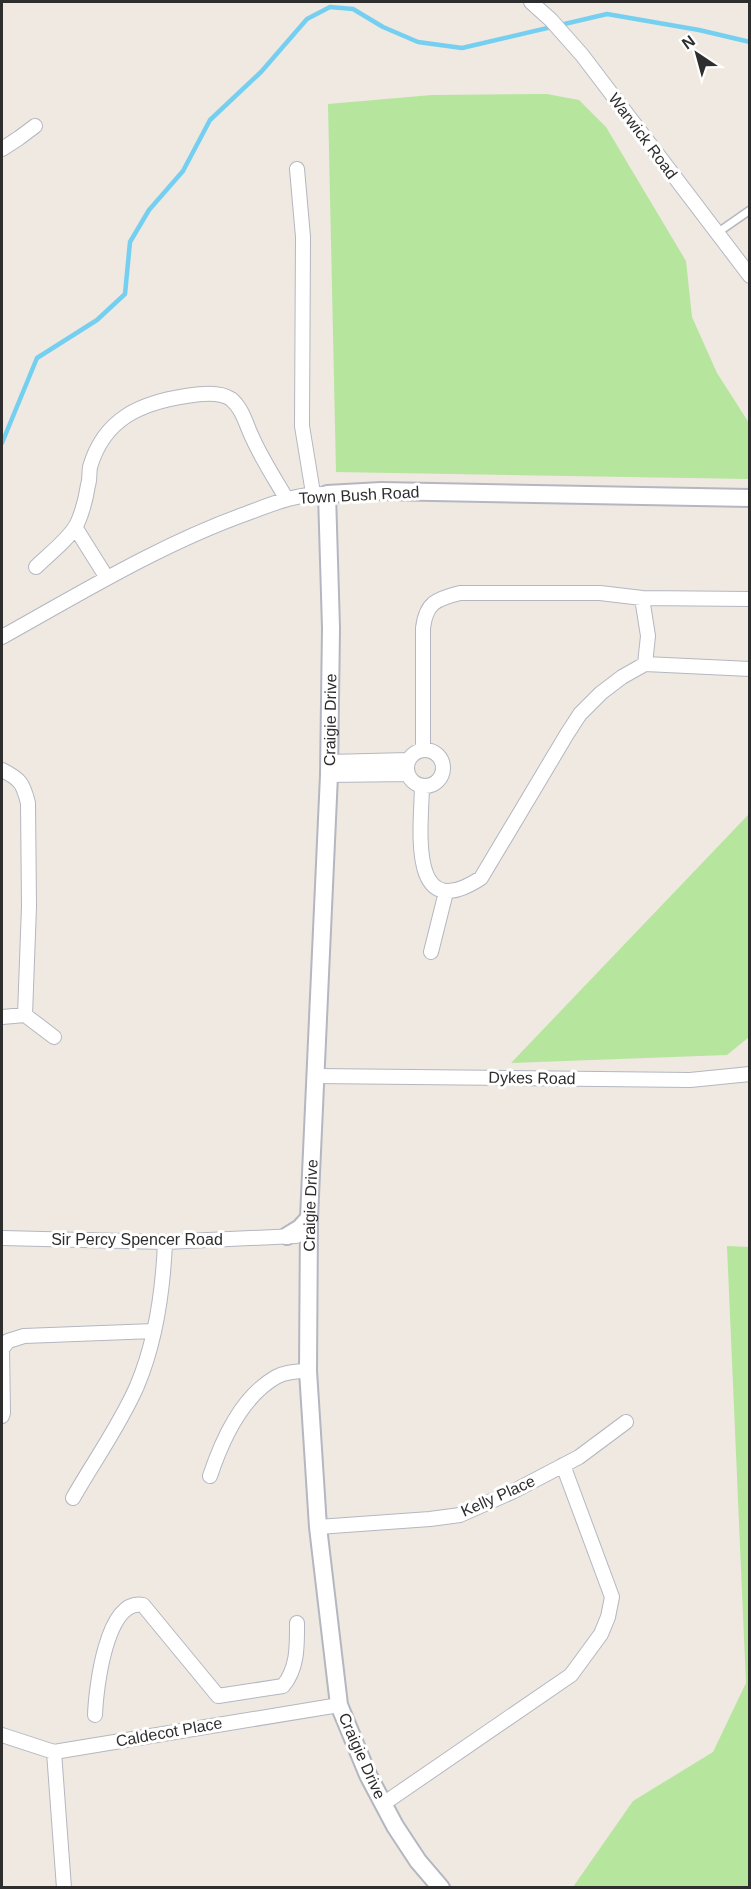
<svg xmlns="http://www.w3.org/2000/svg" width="751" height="1889" font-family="Helvetica,sans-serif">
  <rect width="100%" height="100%" fill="#efe9e1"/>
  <path fill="#b6e59e" d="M 547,94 L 579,100 L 606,127 L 686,261 L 692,317 L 717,373 L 749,423 L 749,479 L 336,472 L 328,104 L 432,95 Z
    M 749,814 L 749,1037 L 727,1055 L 511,1063 Z
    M 727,1246 L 750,1247 L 749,1887 L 573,1887 L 633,1801 L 713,1752 L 746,1683 Z"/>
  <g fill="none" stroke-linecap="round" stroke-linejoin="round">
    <path stroke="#75cff0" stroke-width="4.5" d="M 2,443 L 37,358 L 97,320 L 125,294 L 130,242 L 149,210 L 183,171 L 210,120 L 261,72 L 307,19 L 330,7 L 353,9 L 383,27 L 418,42 L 462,48 L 607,14 L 699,30 L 750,42"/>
    <defs>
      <path id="service" d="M 717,233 L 750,210"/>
      <path id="minor" d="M 531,2 L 551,20 L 582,55 L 750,276
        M 2,149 L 19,138 L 35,126
        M 297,169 L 303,237 L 302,426 L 313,493
        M 75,527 L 107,578
        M 36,567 C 47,556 70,538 77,524 C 82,513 86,498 88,485 C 90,479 89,473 90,467 C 104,419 140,403 186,396 C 199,394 219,391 231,399 C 243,409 246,425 253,439 C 262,459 275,479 286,498
        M 642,598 L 648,636 L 645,664
        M 2,637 C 81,593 161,544 248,513 C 274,503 299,493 327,494
        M 423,749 L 423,628 C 426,603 436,599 460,593 L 600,593 L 642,598 L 750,599
        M407 768a18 18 0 1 1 36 0a18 18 0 1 1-36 0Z
        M 329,762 L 408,760
        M 2,770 C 20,779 23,783 28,803 L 29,906 L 25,1015
        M 329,775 L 408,774
        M 422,787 C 421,829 408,926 481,878 L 567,734 L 580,714 L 601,693 L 622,677 L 645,664 L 750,669
        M 431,952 L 446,892
        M 2,1017 L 25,1015 L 54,1037
        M 315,1076 L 690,1080 L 750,1074
        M 2,1238 L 165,1242 L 296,1236
        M 2,1416 L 3,1413 L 2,1349 L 8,1341 L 24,1336 L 154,1331
        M 210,1476 C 222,1440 241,1397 276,1377 C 285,1372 297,1371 308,1371
        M 73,1498 C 94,1461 120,1425 137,1386 C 156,1341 163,1291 165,1242
        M 318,1527 L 430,1519 L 460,1515 L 514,1491 L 579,1457 L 626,1422
        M 95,1715 C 96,1689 106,1598 143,1605 L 218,1696 L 283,1686 C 298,1668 297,1645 297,1623
        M 2,1735 L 54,1752 L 339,1705
        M 54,1752 L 64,1888
        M 383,1804 L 571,1675 L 601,1634 L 608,1617 L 612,1597 L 563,1465"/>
      <g id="tertiary">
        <path d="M 287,1236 L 300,1228 L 309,1218"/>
        <path id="s1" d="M 441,1888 L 418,1861 L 395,1826 L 368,1775 L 339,1705 L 318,1527 L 308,1371 L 309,1218 L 329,775 L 331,628 L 327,494 L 381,491 L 750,498"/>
      </g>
    </defs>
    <use href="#service" stroke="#b4b7c1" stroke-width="10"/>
    <use href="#minor" stroke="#b4b7c1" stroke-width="16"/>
    <use href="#tertiary" stroke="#b4b7c1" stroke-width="20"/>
    <use href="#service" stroke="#fff" stroke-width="7"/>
    <use href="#minor" stroke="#fff" stroke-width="14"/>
    <use href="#tertiary" stroke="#fff" stroke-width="16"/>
  </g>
  <g text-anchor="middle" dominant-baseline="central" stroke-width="6" stroke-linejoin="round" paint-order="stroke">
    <g font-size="16" fill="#2e2e2e" stroke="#fff">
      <text transform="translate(643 136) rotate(53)">Warwick Road</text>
      <text transform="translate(359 495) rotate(-3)">Town Bush Road</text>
      <text stroke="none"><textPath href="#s1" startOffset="1198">Craigie Drive</textPath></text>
      <text transform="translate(532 1078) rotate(1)">Dykes Road</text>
      <text stroke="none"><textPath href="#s1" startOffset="712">Craigie Drive</textPath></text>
      <text x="137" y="1239">Sir Percy Spencer Road</text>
      <text transform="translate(498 1496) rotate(-24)">Kelly Place</text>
      <text transform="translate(169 1732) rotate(-10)">Caldecot Place</text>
      <text transform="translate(362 1756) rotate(66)">Craigie Drive</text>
    </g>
  </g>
  <rect width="751" height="1889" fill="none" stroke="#2e2e2e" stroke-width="6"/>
  <g transform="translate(697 54) rotate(324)" stroke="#ffffff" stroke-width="4.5" paint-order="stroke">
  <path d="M0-4.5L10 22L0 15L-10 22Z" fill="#2e2e2e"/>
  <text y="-9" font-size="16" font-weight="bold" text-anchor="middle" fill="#2e2e2e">N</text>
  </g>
</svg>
